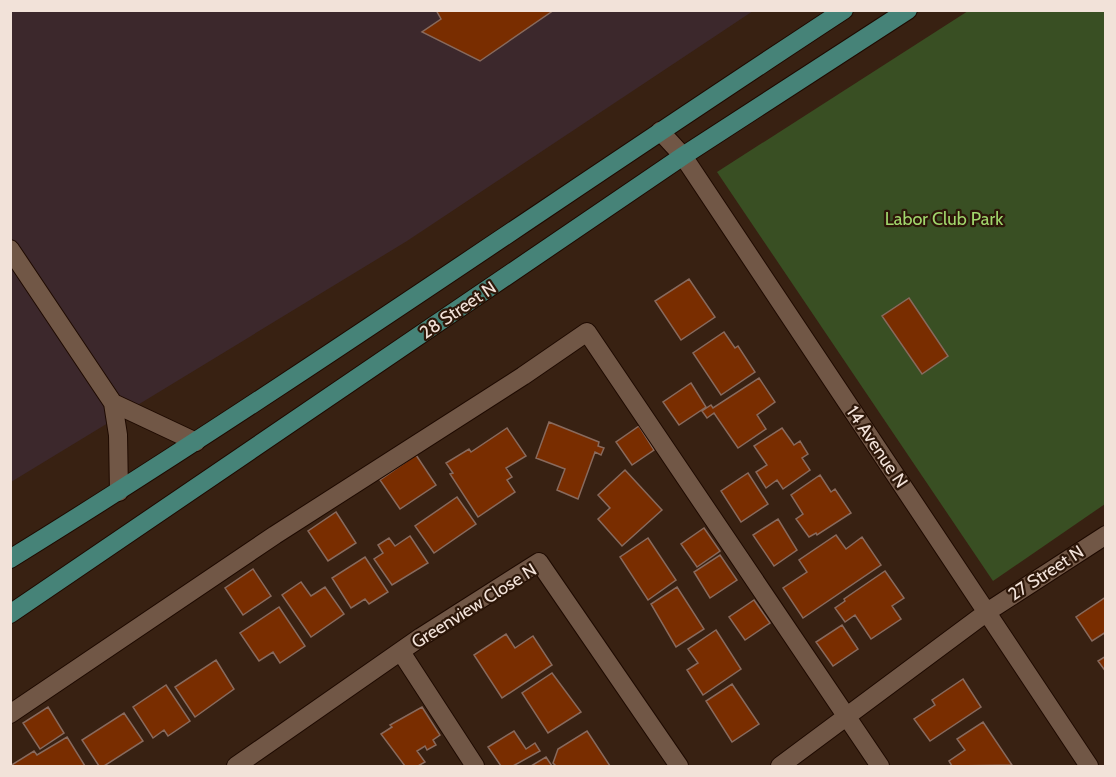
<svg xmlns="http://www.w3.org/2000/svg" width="1116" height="777" font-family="Cabin,sans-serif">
  <rect width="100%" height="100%" fill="#382112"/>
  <path fill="#3c282c" d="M 11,11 L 753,11 L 407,241 L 11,482 Z"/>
  <path fill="#394f23" d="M 968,11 L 1105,11 L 1105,504 L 993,581 L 717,172 Z"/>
  <path fill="#792d00" stroke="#886a5d" stroke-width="1.5" d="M 436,10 L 554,10 L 480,61 L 422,32 L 441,19 Z
    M 689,279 L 715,317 L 681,340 L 655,301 Z
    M 909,298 L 948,356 L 922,374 L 882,316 Z
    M 724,332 L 735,348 L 738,346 L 755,372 L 721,395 L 693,353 Z
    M 759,378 L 775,402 L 757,415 L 766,429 L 738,448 L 714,413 L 707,418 L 702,411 L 711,405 L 713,408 Z
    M 691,383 L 706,407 L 679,425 L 663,402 Z
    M 549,422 L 599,442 L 598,446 L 604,448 L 601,455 L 595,452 L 578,499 L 557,490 L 565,469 L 536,458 Z
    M 639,426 L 654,450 L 632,465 L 616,442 Z
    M 507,428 L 526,456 L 506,468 L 512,477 L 507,480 L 515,492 L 478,517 L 450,474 L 453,473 L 446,463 L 469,449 L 471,452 Z
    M 782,428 L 794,445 L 800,441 L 808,454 L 802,458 L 810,470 L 783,489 L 777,480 L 766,488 L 756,472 L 767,465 L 754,446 Z
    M 416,455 L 436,485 L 400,509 L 380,480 Z
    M 625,470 L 662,510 L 622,546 L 598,519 L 610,508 L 598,495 Z
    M 748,473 L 768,504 L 741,522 L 721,491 Z
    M 820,475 L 831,492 L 835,489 L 851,513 L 817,535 L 816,533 L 809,537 L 796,519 L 803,514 L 791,495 Z
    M 457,497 L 476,524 L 434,553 L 415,526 Z
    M 336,512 L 356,543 L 328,561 L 308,531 Z
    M 778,519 L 797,550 L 774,566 L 753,535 Z
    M 704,528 L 720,551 L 697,567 L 681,544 Z
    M 836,535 L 846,549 L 862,537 L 881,565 L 803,618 L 783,588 L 807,572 L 799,560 Z
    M 410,536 L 428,563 L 392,585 L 374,559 L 383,553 L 378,545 L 389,538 L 395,546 Z
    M 648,538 L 676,580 L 648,600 L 620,557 Z
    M 720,555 L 737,580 L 710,598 L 694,572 Z
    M 365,557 L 388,592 L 369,604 L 365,599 L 351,608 L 332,578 Z
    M 253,569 L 271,596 L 243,615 L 225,588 Z
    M 885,571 L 904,598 L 892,606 L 901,619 L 871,639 L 855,615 L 845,622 L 835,608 L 845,601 L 844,599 Z
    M 301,582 L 311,596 L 325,587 L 344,614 L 311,637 L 282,595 Z
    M 677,587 L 704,629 L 676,647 L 651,604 Z
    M 1106,597 L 1106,632 L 1092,641 L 1076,617 Z
    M 754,600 L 770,623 L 745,640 L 729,617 Z
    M 279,607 L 305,646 L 280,663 L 273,652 L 259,661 L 240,633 Z
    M 842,625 L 858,649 L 833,666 L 816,642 Z
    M 716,630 L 741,669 L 703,695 L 687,670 L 698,663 L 688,649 Z
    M 506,634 L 515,648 L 533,636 L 552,665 L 502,698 L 474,655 Z
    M 1106,656 L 1106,672 L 1098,661 Z
    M 216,660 L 234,689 L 195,717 L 175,687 Z
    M 552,673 L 581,712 L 548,733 L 522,693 Z
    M 963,679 L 981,707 L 930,741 L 914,719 L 935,705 L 932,700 Z
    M 732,684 L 759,724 L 732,742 L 706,701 Z
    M 166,685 L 190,721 L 168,736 L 164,730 L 153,738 L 133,707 Z
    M 48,707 L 64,733 L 40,749 L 23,723 Z
    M 422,707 L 440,735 L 433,740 L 436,745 L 427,750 L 425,746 L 417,751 L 425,762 L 418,766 L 405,766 L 381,734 L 392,727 L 390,725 Z
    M 124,713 L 143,741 L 104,766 L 99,766 L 82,740 Z
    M 983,722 L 1012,765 L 952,766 L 949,761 L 965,750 L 957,739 Z
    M 514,731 L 526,749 L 535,743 L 540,751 L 513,766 L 501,766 L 488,747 Z
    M 587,731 L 610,766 L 556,766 L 553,763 L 558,749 Z
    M 67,737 L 85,766 L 10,766 L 34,751 L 37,755 Z
    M 546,757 L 552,766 L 531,766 Z"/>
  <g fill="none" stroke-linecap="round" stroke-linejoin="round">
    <defs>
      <path id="minor" d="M 660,131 L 683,156 L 1089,766
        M 10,249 L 113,403 L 118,435 L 119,492
        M 113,403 L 196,442
        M 401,652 L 475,766
        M 10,714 L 275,535 L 523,376 L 587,332 L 880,766
        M 236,766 L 421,637 L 539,562 L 679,766
        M 780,766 L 987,612 L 1106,535"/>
      <path id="major" d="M 10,559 C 293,384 566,192 844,10
        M 10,614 L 683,156 L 908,10"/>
    </defs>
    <use href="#minor" stroke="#1e0a00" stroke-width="20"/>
    <use href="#major" stroke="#1e0a00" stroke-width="20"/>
    <use href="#minor" stroke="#715746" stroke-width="18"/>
    <use href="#major" stroke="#468378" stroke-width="18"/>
  </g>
  <g text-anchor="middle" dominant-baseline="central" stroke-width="4.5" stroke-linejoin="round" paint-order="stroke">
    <g font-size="18" fill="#a1d66c" stroke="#2d1709">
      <text x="944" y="219">Labor Club Park</text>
    </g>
    <g font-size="18" fill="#f2e2d9" stroke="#2d1709">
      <text transform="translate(458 310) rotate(-34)">28 Street N</text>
      <text transform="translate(877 447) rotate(56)">14 Avenue N</text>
      <text transform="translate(1046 573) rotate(-33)">27 Street N</text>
      <text transform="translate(474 606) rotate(-32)">Greenview Close N</text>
    </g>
  </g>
  <rect width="1116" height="777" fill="none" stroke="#f2e2d9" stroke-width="24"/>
</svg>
